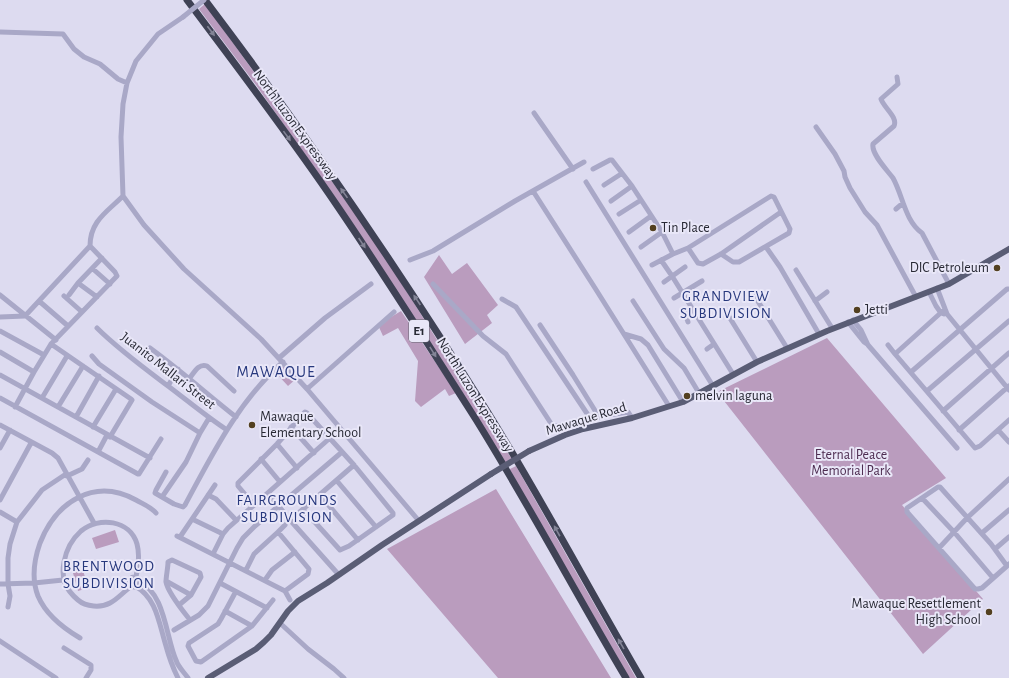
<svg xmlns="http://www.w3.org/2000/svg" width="1009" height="678" font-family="'Alegreya Sans',sans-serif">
  <rect width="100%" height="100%" fill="#dddbf0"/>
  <path fill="#ba9cbe" d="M 205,4 L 261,82 L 380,249 L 513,461 L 505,465 L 336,199 L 256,85 L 199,9 Z
    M 439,255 L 452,274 L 467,263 L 498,305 L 487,315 L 492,323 L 465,344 L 424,277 Z
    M 401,311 L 456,393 L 449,396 L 445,389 L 421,407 L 415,401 L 418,361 L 398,328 L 383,336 L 378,325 Z
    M 827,338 L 946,478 L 902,505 L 983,599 L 923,654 L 717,392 Z
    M 284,364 L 297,378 L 288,386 L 275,372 Z
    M 516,466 L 636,678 L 628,678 L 508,470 Z
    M 496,489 L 611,678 L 498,678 L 387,549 Z
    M 115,530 L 119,542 L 96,549 L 92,538 Z
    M 83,570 L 88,588 L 78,591 L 73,573 Z"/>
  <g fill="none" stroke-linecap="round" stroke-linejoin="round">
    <path stroke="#a9a8c7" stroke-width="5" d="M 183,17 L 158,34 L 136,61 L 127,83 L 123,104 L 121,137 L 123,196 L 144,225 L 184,269 L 261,339 L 307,389 L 419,521
      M 0,32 L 63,34 L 74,49 L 84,57 L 100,64 L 118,79 L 127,83
      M 897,77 L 898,84 L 881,99 C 884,108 898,117 894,126 L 873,144 C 871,154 887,170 893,178 C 903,196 905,221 922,233 L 949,284
      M 534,113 L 573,169
      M 816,127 L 835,154 L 844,171 L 845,177 L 850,188 L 865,212 L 877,225 L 916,297
      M 593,169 L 610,160 L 612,160 L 632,186 L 662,232 L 673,254
      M 586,182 L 713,386
      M 604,185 L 621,174
      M 533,191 L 595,288 L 669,406
      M 611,201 L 632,186
      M 896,209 L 903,203
      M 619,214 L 641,200
      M 629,232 L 651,216
      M 641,247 L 662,232
      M 766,247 L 780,267 L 819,334
      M 688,248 L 698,263 L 703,264 L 721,254 L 781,212
      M 410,260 L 433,251 L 515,201 L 584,162
      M 661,260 L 672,276 L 733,374
      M 652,265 L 673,254 L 688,248 L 771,196 L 774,197 L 790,229 L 789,233 L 739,262 L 733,262 L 721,254
      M 93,269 L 110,284
      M 796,270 L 832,328
      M 664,282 L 685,267
      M 78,283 L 97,297
      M 433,284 L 483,336 L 506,354 L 552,425 L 558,426 L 590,418 L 628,412 L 632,418
      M 937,288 L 947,314 L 1009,390
      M 929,292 L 936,306 L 941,313 L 944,314
      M 0,295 L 56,340
      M 69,295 L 78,283 L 102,258
      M 754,295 L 787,348
      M 64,296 L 82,312
      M 674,298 L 702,281
      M 502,299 L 516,307 L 590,418
      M 39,301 L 68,326
      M 633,301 L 664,349 L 684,368 L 699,393
      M 815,301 L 827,292
      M 945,309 L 895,354 L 975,448 L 980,446 L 1009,420
      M 728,315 L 757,362
      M 0,317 L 25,316 L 90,246 C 90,221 107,212 123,196
      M 853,320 L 861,330 L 868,345 L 957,448
      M 688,322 L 685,313 L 692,308
      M 848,322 L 864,342 L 867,344
      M 540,325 L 573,375 L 599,417
      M 97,328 C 118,349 144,368 168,386 C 188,401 207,417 227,430
      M 0,331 L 44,355
      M 624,334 L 641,339 L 648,345 L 683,402
      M 51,344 L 131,399 L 132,400 L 110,437
      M 888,345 L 895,354
      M 150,348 C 180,370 207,394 236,417
      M 707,349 L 714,344
      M 0,352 L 34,372
      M 92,356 L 99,364 L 152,402 L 200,433 L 209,418
      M 279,358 L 325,318 L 371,284
      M 911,372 L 1007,289 L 1009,289
      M 0,375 L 150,458
      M 189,379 C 194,373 198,363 207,366 L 234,391
      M 168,386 L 178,369
      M 307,389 L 394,312
      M 927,391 L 1009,321
      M 0,398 L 138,474 L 139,474 L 161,439
      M 42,398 L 67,356
      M 15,407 L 34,372 L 51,344 L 117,276 L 115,272 L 90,246
      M 58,407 L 83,366
      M 943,411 L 1009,353
      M 76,417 L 99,376
      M 0,425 L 52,453 L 58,458 L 94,523
      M 93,427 L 116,389
      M 291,427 L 314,453
      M 959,430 L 1009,386
      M 998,430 L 1009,442
      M 277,444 L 297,468
      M 0,448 L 10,430
      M 98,452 L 107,435
      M 261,459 L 280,482
      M 166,472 L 156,490 L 155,493 L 174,504 L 183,507 L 185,505 C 212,455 239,400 283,362
      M 67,476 L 82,469 L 88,460
      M 337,481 L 376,527
      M 268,493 L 290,520 L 339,575
      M 208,495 L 216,499 L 236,520
      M 320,495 L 358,540
      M 162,497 L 186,462 L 200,433
      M 922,498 L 954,532 L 993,578
      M 0,500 L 31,443
      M 254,505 L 238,486 L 238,483 L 277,444 L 305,412 L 307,413 L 354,465 L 393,513 L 393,515 L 349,546 L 340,550 L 303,509
      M 0,512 L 17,522
      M 295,516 L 354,465
      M 192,519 L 223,534
      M 278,532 L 285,525
      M 982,533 L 1009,510
      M 177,536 L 281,589 L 285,591 L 290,600
      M 180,537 L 215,485
      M 939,548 L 967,518 L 1009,479
      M 995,549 L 1009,537
      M 213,554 L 223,534 L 228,528 L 330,438
      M 1007,566 L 991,544 L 940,487 L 938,487 L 907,508 L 907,512 L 975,589 L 978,589 L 982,588 L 1007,566 L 1009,564
      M 246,570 L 254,554 L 278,532 L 309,569 L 308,574 L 285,591
      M129 582a5 5 0 1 1 10 0a5 5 0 1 1-10 0Z
      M 265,580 L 272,570 L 295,552
      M 166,581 L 191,595
      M 139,582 C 165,592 166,638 176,660 C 178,667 184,672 188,678
      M 220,583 L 267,608
      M 0,584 L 34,583 L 63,580
      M 132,586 C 124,591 118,599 110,603 C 101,608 86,607 78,600 C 65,589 61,579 64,562 C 66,551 72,539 81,531 C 99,516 130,520 137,544 C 140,555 138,566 136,577
      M 135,586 C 157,598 159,624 166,646 C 169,657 173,668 178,678
      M 235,593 L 221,619 L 218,624 L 189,643 L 188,646 L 196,661 L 201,662 L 252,626 L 273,600
      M 179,605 L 191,595 L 201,577 L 200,573 L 172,560 L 168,562 C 168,568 166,576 166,582 C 168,593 183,611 190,620
      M 8,607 L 10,596 L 8,584 L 8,558 L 10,544 L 17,522 L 42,490 L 66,474
      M 225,611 L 252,626
      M 281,624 L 308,649 L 334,669 L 344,678
      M 174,630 L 199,615 L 208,606 L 237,548 L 243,538 L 255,526 L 342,452
      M 80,638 C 63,628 46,615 38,596 C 31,578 34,560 40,543 C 56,502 94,477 136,500 C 143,504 151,507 156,513
      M 0,641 L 56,678
      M 64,648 L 91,665 L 91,670 L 86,678"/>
    <path stroke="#5a5d75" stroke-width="6" d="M 529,451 L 565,435 L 583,429 L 632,418 L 683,402 L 757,362 L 827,331 L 949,284 L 1009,249
      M 208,678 L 256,649 L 264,642 L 271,635 L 288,611 L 298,601 L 327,583 L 382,545 L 491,474"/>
    <path stroke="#3f4255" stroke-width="7" d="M 187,0 C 238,68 290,136 338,207 C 385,276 430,347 475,418 C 528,503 575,592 626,678
      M 205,0 C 305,132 399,270 487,411 C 541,498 589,589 641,678"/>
    <path stroke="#a9a8c7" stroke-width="5" d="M 183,17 L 204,0"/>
    <path stroke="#5a5d75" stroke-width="6" d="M 491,474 L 529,451"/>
  </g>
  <defs><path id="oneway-solid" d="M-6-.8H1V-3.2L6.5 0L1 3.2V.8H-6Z"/></defs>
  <g fill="#838496">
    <use href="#oneway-solid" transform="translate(211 31) rotate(53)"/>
    <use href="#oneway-solid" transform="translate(287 136) rotate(54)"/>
    <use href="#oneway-solid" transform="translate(344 193) rotate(-125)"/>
    <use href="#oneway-solid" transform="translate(362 243) rotate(56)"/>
    <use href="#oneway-solid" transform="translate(417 300) rotate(-124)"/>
    <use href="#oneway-solid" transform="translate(433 352) rotate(58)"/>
    <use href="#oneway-solid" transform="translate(557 531) rotate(-119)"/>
    <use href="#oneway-solid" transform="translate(621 644) rotate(-120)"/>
  </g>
  <g fill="#534020" stroke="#e9e7f8" stroke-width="1.5">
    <circle cx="653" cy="228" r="4"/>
    <circle cx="997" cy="268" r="4"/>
    <circle cx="857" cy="310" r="4"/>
    <circle cx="687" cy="396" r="4"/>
    <circle cx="252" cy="425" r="4"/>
    <circle cx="989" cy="612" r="4"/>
  </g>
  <g text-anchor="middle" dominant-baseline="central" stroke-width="4" stroke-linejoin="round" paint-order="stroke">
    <rect fill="#e9e7f8" stroke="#62626f" stroke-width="1" x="409" y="320" width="20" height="22" rx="3"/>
    <g font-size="13" font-weight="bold" fill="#282934">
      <text x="419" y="331">E1</text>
    </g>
    <g font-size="14" fill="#282934" stroke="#e9e7f8">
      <text transform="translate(295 125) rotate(54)">North Luzon Expressway</text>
      <text transform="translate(168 371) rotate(38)">Juanito Mallari Street</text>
      <text transform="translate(475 395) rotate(58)">North Luzon Expressway</text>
      <text transform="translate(586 419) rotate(-17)">Mawaque Road</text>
    </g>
    <g font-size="14" fill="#282934" stroke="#e9e7f8" text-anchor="start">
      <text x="661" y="228">Tin Place</text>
      <text x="989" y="268" text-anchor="end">DIC Petroleum</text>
      <text x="865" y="310">Jetti</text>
      <text x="695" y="396">melvin laguna</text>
      <text x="260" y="417">Mawaque<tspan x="260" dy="16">Elementary School</tspan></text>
      <text x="981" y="604" text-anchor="end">Mawaque Resettlement<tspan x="981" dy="16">High School</tspan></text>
    </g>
    <g font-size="14" fill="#4e2d51" stroke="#e9e7f8">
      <text x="851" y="455">Eternal Peace<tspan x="851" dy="16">Memorial Park</tspan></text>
    </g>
    <g font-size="15" letter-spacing="1" fill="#27387d" stroke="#e9e7f8">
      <text x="726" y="296">GRANDVIEW<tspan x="726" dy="17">SUBDIVISION</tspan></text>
      <text x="287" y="500">FAIRGROUNDS<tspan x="287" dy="17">SUBDIVISION</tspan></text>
      <text x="109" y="566">BRENTWOOD<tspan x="109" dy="17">SUBDIVISION</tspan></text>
    </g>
    <g font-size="16" letter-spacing="1" fill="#27387d" stroke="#e9e7f8">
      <text x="276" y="372">MAWAQUE</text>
    </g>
  </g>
</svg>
